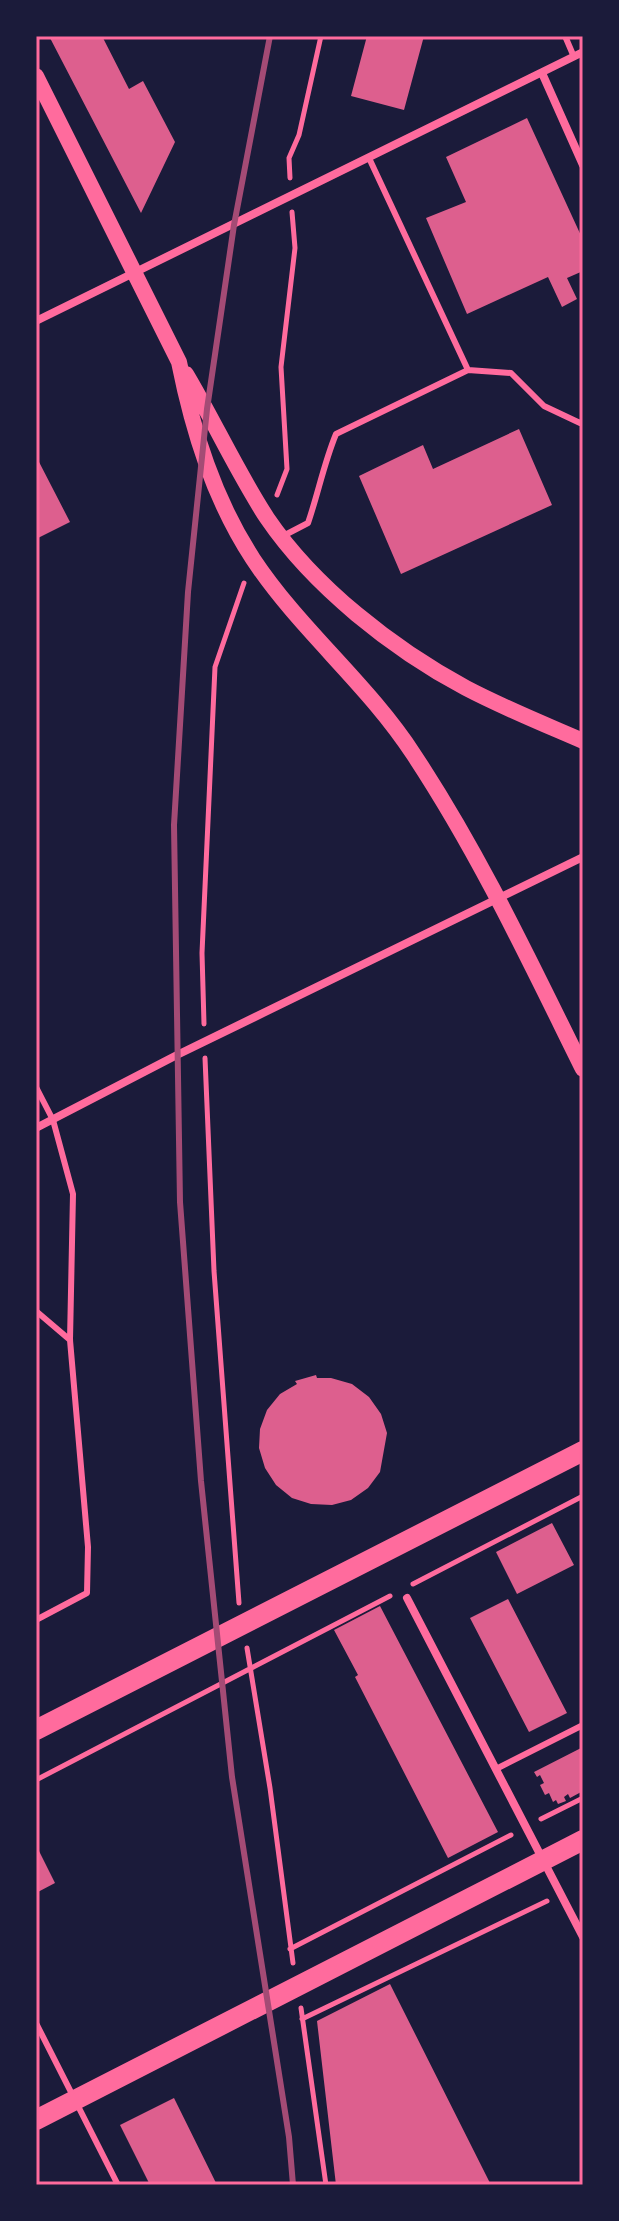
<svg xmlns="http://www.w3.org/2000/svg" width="619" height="2221" font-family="Lato,sans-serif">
  <rect width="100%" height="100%" fill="#1b1b3a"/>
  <path fill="#dd5f8e" d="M 49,36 L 102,36 L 129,89 L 143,81 L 175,142 L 141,213 Z
    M 367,36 L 424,36 L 404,110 L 351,96 Z
    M 527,118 L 583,240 L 583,271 L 567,278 L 577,299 L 562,307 L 548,277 L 467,314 L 426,218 L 466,202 L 446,157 Z
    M 519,429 L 552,505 L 401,574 L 359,476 L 423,445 L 433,469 Z
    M 38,460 L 70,522 L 36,539 L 36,461 Z
    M 316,1375 L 317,1378 L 331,1378 L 352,1384 L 369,1397 L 381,1414 L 387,1433 L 380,1472 L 368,1488 L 351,1500 L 332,1505 L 311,1504 L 292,1498 L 276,1485 L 265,1468 L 259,1448 L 260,1429 L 267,1410 L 280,1394 L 297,1384 L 295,1381 Z
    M 552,1523 L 574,1565 L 517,1594 L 496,1552 Z
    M 508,1599 L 567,1713 L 529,1732 L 470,1618 Z
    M 380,1606 L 498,1832 L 448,1858 L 355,1677 L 358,1675 L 334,1630 Z
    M 583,1747 L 583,1791 L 570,1798 L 568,1794 L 564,1797 L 566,1801 L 558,1804 L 556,1800 L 553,1802 L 549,1793 L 545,1795 L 540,1785 L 544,1783 L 540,1775 L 537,1777 L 534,1772 Z
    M 36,1845 L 55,1883 L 36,1893 Z
    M 390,1984 L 491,2185 L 336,2185 L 317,2021 Z
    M 174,2098 L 217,2185 L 150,2185 L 120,2125 Z"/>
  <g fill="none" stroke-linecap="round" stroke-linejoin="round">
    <path stroke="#ff6b9d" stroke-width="5" d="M 290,178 L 289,158 L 299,135 L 321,36
      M 277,495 L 287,469 L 281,367 L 295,248 L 292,212
      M 204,1024 L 202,953 L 215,667 L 244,583
      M 205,1058 L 214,1271 L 239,1603
      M 413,1584 L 583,1496
      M 247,1648 L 270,1788 L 293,1963
      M 36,1780 L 390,1596
      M 541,1819 L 583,1798
      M 290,1949 L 511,1835
      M 301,2008 L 326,2185
      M 302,2019 L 547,1901"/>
    <path stroke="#ff6b9d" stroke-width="6" d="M 565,36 L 574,57
      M 369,158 L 468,370 L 511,373 L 544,406 L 580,423 L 583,421
      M 36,398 L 36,401
      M 283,536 L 308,523 C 318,494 324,463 336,434 L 468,370
      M 36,1087 L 53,1120 L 73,1194 L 70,1340 L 88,1547 L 87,1593 L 36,1620
      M 36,1311 L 70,1340
      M 496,1769 L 583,1725
      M 36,2023 L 118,2185"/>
    <path stroke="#ff6b9d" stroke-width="8" d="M 542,73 L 583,165
      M 36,321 L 583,52
      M 36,1128 L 177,1055 L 583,857
      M 407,1598 L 583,1937"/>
    <path stroke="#ff6b9d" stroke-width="16" d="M 36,76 L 179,362 C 193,432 214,499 253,559 C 300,630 368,684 414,755 C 480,855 530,962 583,1069
      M 186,374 C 214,421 237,472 267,518 C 314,587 393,649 466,688 C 504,708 544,724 583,741"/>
    <path stroke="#ff6b9d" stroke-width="20" d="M 36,1730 L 583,1451
      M 36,2120 L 583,1840"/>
    <path stroke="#a44b75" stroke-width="6" d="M 270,36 L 234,225 L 207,409 L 188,592 L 174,825 L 180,1202 L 201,1481 L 232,1777 L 289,2137 L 293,2185"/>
  </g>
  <rect width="619" height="2221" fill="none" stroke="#1b1b3a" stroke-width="76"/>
  <rect x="38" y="38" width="543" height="2145" fill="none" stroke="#ff6b9d" stroke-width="3"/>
</svg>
